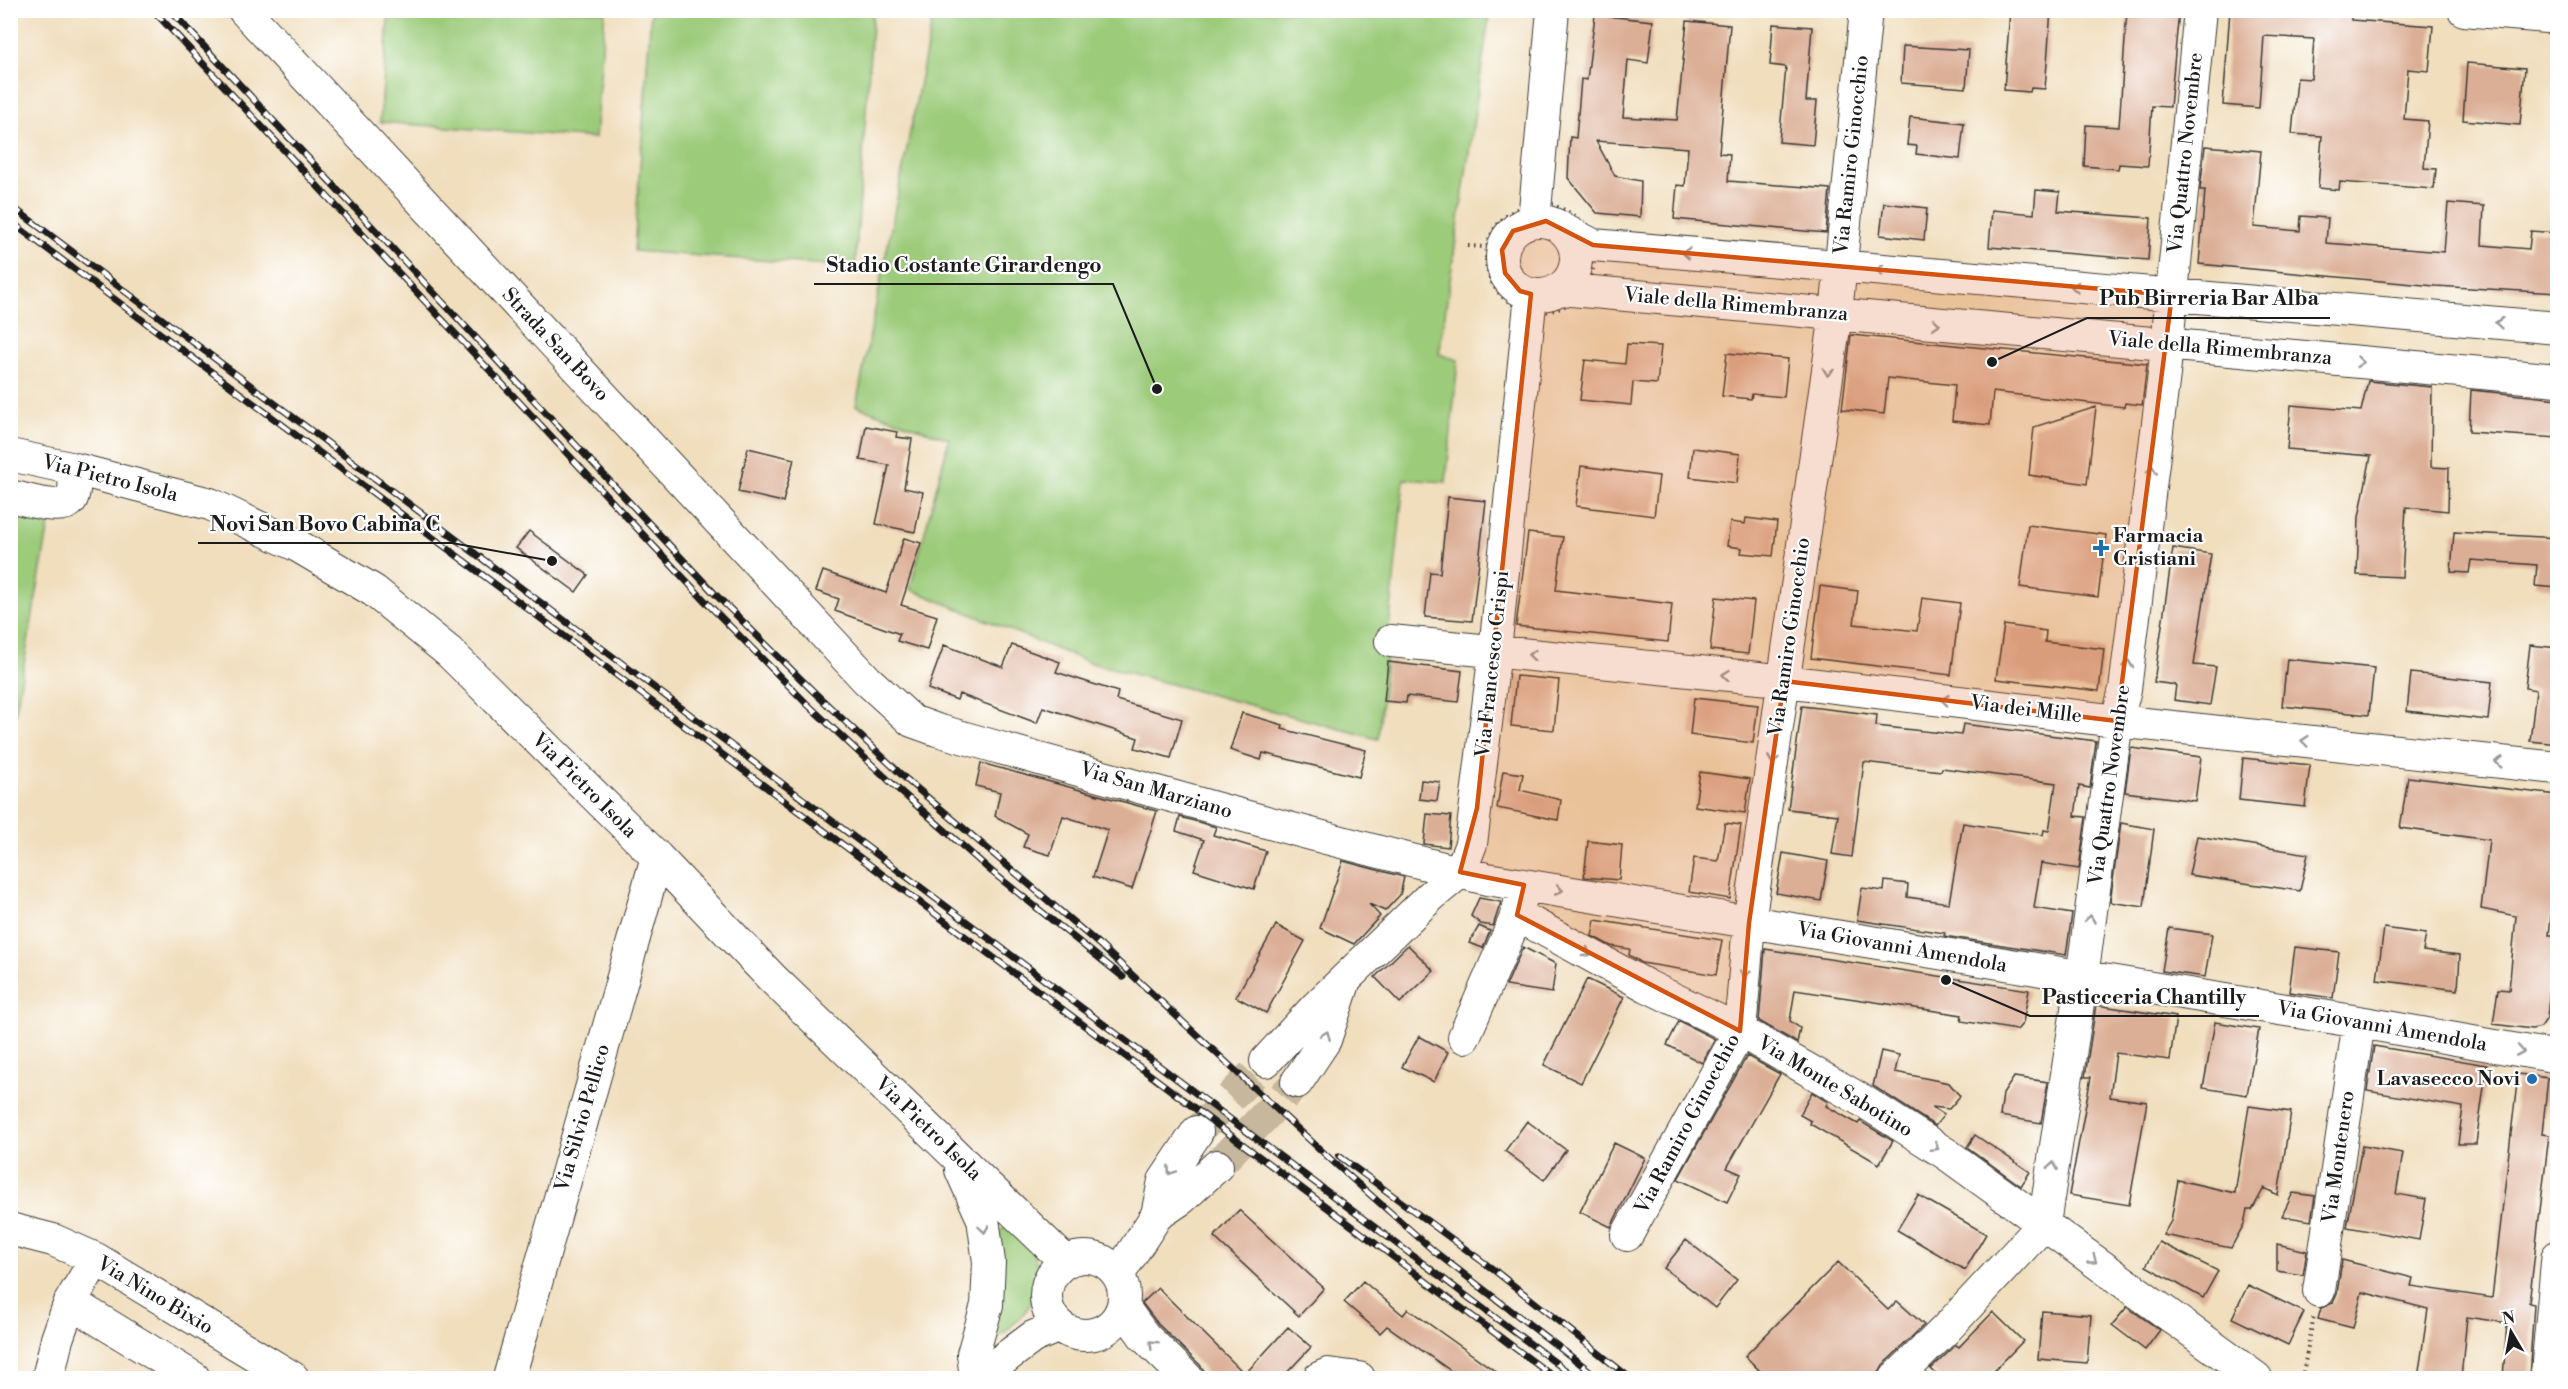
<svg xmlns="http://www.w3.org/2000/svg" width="2568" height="1389" font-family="'Libre Bodoni',serif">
  <rect width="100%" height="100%" fill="#fff"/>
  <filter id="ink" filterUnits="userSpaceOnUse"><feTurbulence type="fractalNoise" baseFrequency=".0167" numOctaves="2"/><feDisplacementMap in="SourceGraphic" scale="12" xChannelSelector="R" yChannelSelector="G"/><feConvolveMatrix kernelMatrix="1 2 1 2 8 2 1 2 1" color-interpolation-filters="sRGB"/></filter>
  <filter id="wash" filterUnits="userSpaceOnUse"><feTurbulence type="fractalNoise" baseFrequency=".008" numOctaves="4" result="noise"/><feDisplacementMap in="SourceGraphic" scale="24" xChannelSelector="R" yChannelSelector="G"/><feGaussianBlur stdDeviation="1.35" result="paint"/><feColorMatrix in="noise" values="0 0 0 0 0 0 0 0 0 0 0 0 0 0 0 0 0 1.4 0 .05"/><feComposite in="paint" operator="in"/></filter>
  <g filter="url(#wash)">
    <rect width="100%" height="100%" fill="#f0debd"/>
    <path fill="#9ccb7a" stroke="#5c744b" stroke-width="1.5" d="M 389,11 L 605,11 L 595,138 L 380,122 Z
      M 651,11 L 873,11 L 855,267 L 634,251 Z
      M 934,11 L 1490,11 L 1439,354 L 1458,360 L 1446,482 L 1404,479 L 1378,739 L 1088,662 L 910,589 L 949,439 L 856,406 Z
      M 11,504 L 51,513 L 11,737 Z
      M 1010,1223 C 1056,1268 1044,1303 996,1339 L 990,1337 L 998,1233 Z"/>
    <g id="blocks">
      <path fill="#dbaf96" d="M 2010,10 L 2051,10 L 2045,89 L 2031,88 L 2030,92 L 2004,90 Z
        M 2127,10 L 2179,10 L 2170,107 L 2152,106 L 2148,166 L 2119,164 L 2118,169 L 2084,166 L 2086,125 L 2119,127 Z
        M 2230,10 L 2300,15 L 2300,10 L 2351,13 L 2351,20 L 2433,26 L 2429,71 L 2408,69 L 2404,119 L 2428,121 L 2424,168 L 2436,169 L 2434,189 L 2340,182 L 2339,190 L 2318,188 L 2322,136 L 2292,134 L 2297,78 L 2311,79 L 2314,39 L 2264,36 L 2259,108 L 2223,105 Z
        M 1595,15 L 1653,21 L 1648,63 L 1628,60 L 1623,117 L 1677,120 L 1687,21 L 1730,25 L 1719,153 L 1730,154 L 1728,181 L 1830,189 L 1826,233 L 1674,219 L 1677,185 L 1685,186 L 1688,148 L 1596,141 L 1615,176 L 1641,181 L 1640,217 L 1597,213 L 1568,178 L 1570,137 L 1576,138 L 1581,79 L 1587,80 Z
        M 1773,24 L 1812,27 L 1806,101 L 1817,101 L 1813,145 L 1779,142 L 1786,67 L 1770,65 Z
        M 1903,46 L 1969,50 L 1966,88 L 1901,83 Z
        M 2467,63 L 2525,68 L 2520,125 L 2463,120 Z
        M 1910,117 L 1964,123 L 1960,159 L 1916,154 L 1917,146 L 1907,145 Z
        M 2205,146 L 2261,151 L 2254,227 L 2300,231 L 2301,216 L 2328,218 L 2326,243 L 2444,252 L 2448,203 L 2484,206 L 2482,245 L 2529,249 L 2531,231 L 2558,233 L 2558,293 L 2435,286 L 2199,264 L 2205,190 L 2200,190 Z
        M 2036,190 L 2060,192 L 2058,211 L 2151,218 L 2148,260 L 1989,247 L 1992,210 L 2034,214 Z
        M 1884,203 L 1927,208 L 1924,240 L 1880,235 Z
        M 1851,335 L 2147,364 L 2142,405 L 2125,403 L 2124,407 L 1993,392 L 1990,425 L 1952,421 L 1955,385 L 1888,378 L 1884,414 L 1842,409 Z
        M 1627,344 L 1661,346 L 1657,384 L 1633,382 L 1631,405 L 1580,400 L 1585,360 L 1625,364 Z
        M 1727,353 L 1788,359 L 1784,397 L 1752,394 L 1751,399 L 1722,396 Z
        M 2368,381 L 2432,387 L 2431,467 L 2449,468 L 2448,511 L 2406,507 L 2402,577 L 2357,575 L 2359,517 L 2371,456 L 2287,449 L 2291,405 L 2361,411 Z
        M 2471,390 L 2558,399 L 2558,438 L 2469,432 Z
        M 2096,407 L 2087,484 L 2029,475 L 2034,427 Z
        M 866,426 L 897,432 L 896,437 L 912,439 L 904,488 L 923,492 L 915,532 L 876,524 L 889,465 L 860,460 Z
        M 748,448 L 794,459 L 783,502 L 738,492 Z
        M 1693,448 L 1740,454 L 1737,483 L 1690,477 Z
        M 1581,466 L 1659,476 L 1654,516 L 1576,506 Z
        M 1448,497 L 1486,501 L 1472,621 L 1425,617 L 1430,572 L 1440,573 Z
        M 1746,518 L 1777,522 L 1773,556 L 1741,553 L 1742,548 L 1727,546 L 1730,522 L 1745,524 Z
        M 2028,525 L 2106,535 L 2098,597 L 2020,587 Z
        M 529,531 L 588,575 L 576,592 L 516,548 Z
        M 2454,532 L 2558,538 L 2558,588 L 2535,586 L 2537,565 L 2471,560 L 2469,573 L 2451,572 Z
        M 1528,533 L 1563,537 L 1556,590 L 1672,604 L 1668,642 L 1516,626 Z
        M 904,538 L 921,543 L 901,605 L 937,616 L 927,650 L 897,641 L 900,634 L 835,611 L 839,599 L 816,591 L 823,571 L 886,593 Z
        M 2173,548 L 2211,554 L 2194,665 L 2216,667 L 2210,705 L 2174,700 L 2176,685 L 2154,682 Z
        M 1820,586 L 1858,591 L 1854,624 L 1917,631 L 1922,598 L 1960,603 L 1951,675 L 1811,658 Z
        M 1716,597 L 1754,601 L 1748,654 L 1710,650 Z
        M 2004,625 L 2046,631 L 2045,642 L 2104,649 L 2099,691 L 1996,679 Z
        M 944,645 L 1003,667 L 1012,645 L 1060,662 L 1056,672 L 1118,692 L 1116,700 L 1182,719 L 1171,758 L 1135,748 L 1138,738 L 1043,707 L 1037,723 L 959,694 L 957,700 L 928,689 Z
        M 2530,645 L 2558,648 L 2558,744 L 2530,741 L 2536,690 L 2525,688 Z
        M 2287,659 L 2374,668 L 2369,715 L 2282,706 Z
        M 1388,662 L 1462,671 L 1458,702 L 1407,696 L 1406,703 L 1384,701 Z
        M 2411,673 L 2492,682 L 2488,720 L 2407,711 Z
        M 1516,676 L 1559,680 L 1554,730 L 1511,726 Z
        M 1694,698 L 1758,705 L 1753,743 L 1690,735 Z
        M 1802,706 L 1877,715 L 1876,726 L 1961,735 L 1963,724 L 2096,741 L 2090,788 L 2079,786 L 2075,816 L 2086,817 L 2079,869 L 2041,863 L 2034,908 L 2072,914 L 2066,955 L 1944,936 L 1945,933 L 1857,920 L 1862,888 L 1884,891 L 1885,881 L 1908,884 L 1907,897 L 1949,903 L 1963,823 L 2043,835 L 2044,830 L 2049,831 L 2056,783 L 1942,768 L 1941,771 L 1864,762 L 1852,857 L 1832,854 L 1838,815 L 1788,809 Z
        M 1242,713 L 1283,725 L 1282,729 L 1366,750 L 1359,777 L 1263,753 L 1261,760 L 1230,750 Z
        M 2131,748 L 2201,757 L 2195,801 L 2125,792 Z
        M 2243,758 L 2310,765 L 2305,807 L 2239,800 Z
        M 981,763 L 1157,811 L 1132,889 L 1093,877 L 1108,830 L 1063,816 L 1050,855 L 1023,847 L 1028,834 L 995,816 L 1000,792 L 976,786 Z
        M 1503,771 L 1523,774 L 1520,790 L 1561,800 L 1558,820 L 1497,808 Z
        M 1700,772 L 1750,779 L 1745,813 L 1695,806 Z
        M 2408,777 L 2558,795 L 2558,853 L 2549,935 L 2555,935 L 2547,1018 L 2541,1027 L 2532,1029 L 2493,1024 L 2498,989 L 2509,990 L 2516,916 L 2481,909 L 2489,840 L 2400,828 Z
        M 1421,780 L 1440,782 L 1437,801 L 1419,799 Z
        M 1427,814 L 1451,816 L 1448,847 L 1424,844 Z
        M 1180,817 L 1216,827 L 1213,835 L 1266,851 L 1254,889 L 1194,870 L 1204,840 L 1176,831 Z
        M 1725,823 L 1741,825 L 1730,899 L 1689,892 L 1694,858 L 1718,861 Z
        M 2121,823 L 2154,829 L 2144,907 L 2110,902 Z
        M 2197,836 L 2308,854 L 2300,891 L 2189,875 Z
        M 1588,841 L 1622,845 L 1619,880 L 1584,877 Z
        M 1783,853 L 1828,861 L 1821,901 L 1776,893 Z
        M 1343,861 L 1404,877 L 1400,895 L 1385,911 L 1369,904 L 1380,916 L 1354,944 L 1320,928 Z
        M 1479,898 L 1501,902 L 1493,926 L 1481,924 L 1471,916 Z
        M 1595,920 L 1722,940 L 1716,975 L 1642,963 L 1629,955 L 1630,949 L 1611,946 L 1592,936 Z
        M 1276,925 L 1305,941 L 1266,1013 L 1236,997 Z
        M 1479,926 L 1490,931 L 1483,948 L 1469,943 Z
        M 2169,928 L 2212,934 L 2205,977 L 2162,971 Z
        M 2384,928 L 2426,934 L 2423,951 L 2460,955 L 2458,990 L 2377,980 Z
        M 1408,945 L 1434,971 L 1400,1003 L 1375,977 Z
        M 1523,947 L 1556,964 L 1552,993 L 1506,986 Z
        M 2295,947 L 2339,952 L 2333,998 L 2289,992 Z
        M 1765,949 L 2029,990 L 2023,1023 L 2017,1030 L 1961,1021 L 1962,1015 L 1795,990 L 1790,1021 L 1800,1028 L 1797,1043 L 1759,1021 Z
        M 1587,979 L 1624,997 L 1581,1083 L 1544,1065 Z
        M 2096,1005 L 2176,1017 L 2170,1060 L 2116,1053 L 2110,1097 L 2147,1102 L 2129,1205 L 2069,1195 L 2091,1077 L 2085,1077 Z
        M 1679,1021 L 1715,1039 L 1702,1063 L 1667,1045 Z
        M 2215,1022 L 2259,1029 L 2247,1095 L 2203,1088 Z
        M 1419,1036 L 1448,1052 L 1434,1082 L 1402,1067 Z
        M 2374,1046 L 2487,1065 L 2476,1144 L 2458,1144 L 2463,1107 L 2367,1091 Z
        M 1881,1051 L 1899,1055 L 1895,1072 L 1949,1083 L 1960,1096 L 1949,1109 L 1932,1107 L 1944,1115 L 1935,1126 L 1873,1086 Z
        M 1747,1056 L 1780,1074 L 1727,1168 L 1741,1174 L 1727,1202 L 1678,1179 Z
        M 2518,1074 L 2548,1078 L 2542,1134 L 2549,1135 L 2529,1303 L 2534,1304 L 2529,1378 L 2503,1378 L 2507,1323 L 2467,1317 L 2461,1378 L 2418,1378 L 2428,1309 L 2362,1292 L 2353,1328 L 2318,1319 L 2321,1308 L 2333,1303 L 2337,1294 L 2342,1260 L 2413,1278 L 2411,1286 L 2492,1298 Z
        M 2014,1077 L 2048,1082 L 2041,1123 L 2000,1116 L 2003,1094 Z
        M 1812,1092 L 1828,1102 L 1826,1106 L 1858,1124 L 1860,1121 L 1893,1141 L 1879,1164 L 1810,1124 L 1811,1121 L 1800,1115 Z
        M 2249,1106 L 2291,1112 L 2278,1195 L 2264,1188 L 2252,1210 L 2247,1210 L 2244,1224 L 2231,1248 L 2163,1235 L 2171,1221 L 2178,1180 L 2235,1193 Z
        M 1527,1121 L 1566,1150 L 1544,1180 L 1505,1151 Z
        M 1975,1135 L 2030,1172 L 2021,1186 L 1967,1147 Z
        M 1614,1143 L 1645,1158 L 1611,1227 L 1580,1212 Z
        M 2362,1146 L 2403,1153 L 2396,1194 L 2426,1199 L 2419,1240 L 2347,1227 Z
        M 2293,1193 L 2315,1196 L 2311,1221 L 2282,1216 Z
        M 1918,1195 L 1986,1234 L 1965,1270 L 1897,1230 Z
        M 1239,1210 L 1324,1288 L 1299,1316 L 1214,1237 Z
        M 1686,1240 L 1737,1280 L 1715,1308 L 1664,1268 Z
        M 2159,1242 L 2218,1271 L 2203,1298 L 2146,1266 Z
        M 2277,1244 L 2307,1251 L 2303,1275 L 2277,1271 Z
        M 1838,1262 L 1888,1310 L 1897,1301 L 1924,1325 L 1883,1365 L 1876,1378 L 1767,1378 L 1745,1356 Z
        M 1363,1281 L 1403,1315 L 1408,1309 L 1505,1378 L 1461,1378 L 1387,1326 L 1380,1333 L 1344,1302 Z
        M 2248,1285 L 2304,1312 L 2288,1345 L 2232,1318 Z
        M 1158,1288 L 1245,1374 L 1288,1327 L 1311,1347 L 1282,1378 L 1209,1378 L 1200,1365 L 1158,1324 L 1142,1303 Z
        M 2127,1307 L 2160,1330 L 2145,1350 L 2112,1325 Z
        M 2042,1311 L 2091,1315 L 2087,1363 L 2038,1359 Z
        M 1993,1312 L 2023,1341 L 1987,1378 L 1941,1378 L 1931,1369 L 1956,1345 L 1959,1347 Z"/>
    </g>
  </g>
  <g filter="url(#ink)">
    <use href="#blocks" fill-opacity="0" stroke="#3c3934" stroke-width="1.5"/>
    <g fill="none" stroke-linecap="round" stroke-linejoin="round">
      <path stroke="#c6b79d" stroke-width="32" stroke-dasharray="32 16" stroke-linecap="butt" d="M 1197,1132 L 1266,1061
        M 1217,1166 L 1297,1082"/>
      <defs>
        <path id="minor" d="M 244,10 L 867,680 L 912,721 L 937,730 C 1120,782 1303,834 1487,879 L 2359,1022 L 2558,1057
          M 2464,10 L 2558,18
          M1502 258a37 37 0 1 1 74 0a37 37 0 1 1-74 0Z
          M 1534,221 L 1553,10
          M 1566,231 L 1593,245 L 2558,328
          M 1560,289 L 2558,380
          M 10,455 L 75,469 L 210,504 L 298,546 L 374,591 L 449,652 L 657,857 L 772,978 L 1066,1262
          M 10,496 C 23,499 61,511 70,501 C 76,495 74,477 75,469
          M 1391,641 L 1759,678 L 2117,721 L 2558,768
          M 1517,915 L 1647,986 L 1740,1031 L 1863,1101 L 1948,1155 L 2256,1378
          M 1464,1037 L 1517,915 L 1522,894
          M 1266,1061 L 1315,1008 L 1431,896 L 1460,872 L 1471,844 L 1495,651 L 1531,294
          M 1297,1082 L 1325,1040 L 1344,983
          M 961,1170 L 983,1219 L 989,1262 L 987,1305 L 973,1354 L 976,1378
          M 1157,1215 L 1181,1199 L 1217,1166
          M 10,1229 L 53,1240 L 96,1259 L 293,1378
          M 1627,1235 L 1740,1031 L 1749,923 L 1836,314 L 1866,10
          M1046 1296a39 39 0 1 1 78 0a39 39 0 1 1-78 0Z
          M 1118,1275 L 1157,1215 L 1164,1181 L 1197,1132
          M 2319,1291 L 2359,1022
          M 70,1302 L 194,1378
          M 1123,1307 L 1144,1336 L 1187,1378
          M 48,1378 L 57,1339 L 70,1302 L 96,1259
          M 509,1378 L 657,857
          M 978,1378 L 1033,1337 L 1059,1326
          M 1319,1378 L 1328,1374 L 1359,1378
          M 1896,1378 L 1945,1330 L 2044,1224 L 2082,977 L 2117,721 L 2125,689 L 2164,374 L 2200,10"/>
        <path id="major" d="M 2547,1378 L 2558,1257"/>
      </defs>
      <use href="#minor" stroke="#3c3934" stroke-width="34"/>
      <use href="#major" stroke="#3c3934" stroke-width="35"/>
      <path stroke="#3c3934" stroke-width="4" stroke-dasharray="1.5 4.5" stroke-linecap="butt" d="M1486 258a54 54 0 1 1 108 0a54 54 0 1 1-108 0Z
        M 1468,246 L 1487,247
        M 2302,1378 L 2314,1315"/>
      <use href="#minor" stroke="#fff" stroke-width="32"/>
      <use href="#major" stroke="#fff" stroke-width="33"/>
      <defs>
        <path id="rail" d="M 153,10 L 706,602 L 806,703 L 898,789 L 991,871 L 1123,977
          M 170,10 L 715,594 L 815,693 L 906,779 L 1101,946 L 1339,1167 L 1435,1252 L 1599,1378
          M 10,205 L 1576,1378
          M 10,221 L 1555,1378
          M 1339,1156 L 1494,1270 L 1630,1378"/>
      </defs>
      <use href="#rail" stroke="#1c1c1c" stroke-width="7"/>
      <use href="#rail" stroke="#fff" stroke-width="4.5" stroke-dasharray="14" stroke-linecap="butt"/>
    </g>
    <defs><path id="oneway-chevron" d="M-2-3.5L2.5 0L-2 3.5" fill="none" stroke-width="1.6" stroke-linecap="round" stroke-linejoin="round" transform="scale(1.5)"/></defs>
    <g stroke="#999">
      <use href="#oneway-chevron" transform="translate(1686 253) rotate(-175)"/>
      <use href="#oneway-chevron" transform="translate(1880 270) rotate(-175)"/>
      <use href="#oneway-chevron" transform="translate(2075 287) rotate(-175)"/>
      <use href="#oneway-chevron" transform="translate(2499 323) rotate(-175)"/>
      <use href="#oneway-chevron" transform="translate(1936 324) rotate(5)"/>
      <use href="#oneway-chevron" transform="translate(2360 362) rotate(5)"/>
      <use href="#oneway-chevron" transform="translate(1828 372) rotate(98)"/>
      <use href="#oneway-chevron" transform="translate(2152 470) rotate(-83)"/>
      <use href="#oneway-chevron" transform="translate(1532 655) rotate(-174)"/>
      <use href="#oneway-chevron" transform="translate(2128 664) rotate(-83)"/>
      <use href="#oneway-chevron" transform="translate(1726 675) rotate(-174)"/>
      <use href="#oneway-chevron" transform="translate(1945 700) rotate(-173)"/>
      <use href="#oneway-chevron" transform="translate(2305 741) rotate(-174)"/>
      <use href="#oneway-chevron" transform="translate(1773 760) rotate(98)"/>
      <use href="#oneway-chevron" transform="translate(2499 762) rotate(-174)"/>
      <use href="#oneway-chevron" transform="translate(1559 890) rotate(10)"/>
      <use href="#oneway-chevron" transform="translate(2090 919) rotate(-82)"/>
      <use href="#oneway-chevron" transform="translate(1587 953) rotate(29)"/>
      <use href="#oneway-chevron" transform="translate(1745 974) rotate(95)"/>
      <use href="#oneway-chevron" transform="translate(1326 1035) rotate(-68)"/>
      <use href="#oneway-chevron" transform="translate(2520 1051) rotate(10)"/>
      <use href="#oneway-chevron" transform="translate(1935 1147) rotate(32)"/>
      <use href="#oneway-chevron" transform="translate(2053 1166) rotate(-81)"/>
      <use href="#oneway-chevron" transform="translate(1171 1171) rotate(124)"/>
      <use href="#oneway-chevron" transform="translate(984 1229) rotate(82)"/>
      <use href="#oneway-chevron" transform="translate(2093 1260) rotate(36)"/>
      <use href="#oneway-chevron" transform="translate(1153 1344) rotate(-135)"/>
    </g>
  </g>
  <path fill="#d4530e" fill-opacity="0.2" stroke="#d4530e" stroke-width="4.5" stroke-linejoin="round" d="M 1546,221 L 1593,245 L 2172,295 L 2117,721 L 1784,681 L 1749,923 L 1740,1031 L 1517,915 L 1524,885 L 1460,872 L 1477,808 L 1531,294 L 1520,291 L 1505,273 L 1502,250 L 1513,231 Z"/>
  <g fill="#1f6fb2" stroke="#fff" stroke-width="2">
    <path d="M2098 539h6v6h6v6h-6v6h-6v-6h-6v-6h6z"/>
    <circle cx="2532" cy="1079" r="6"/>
  </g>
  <g text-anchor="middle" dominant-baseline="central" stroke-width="4.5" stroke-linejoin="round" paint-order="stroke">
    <g font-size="20" fill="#1c1c1c" stroke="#fff">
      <text transform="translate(2186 153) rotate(-84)">Via Quattro Novembre</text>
      <text transform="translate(1852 155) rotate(-84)">Via Ramiro Ginocchio</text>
      <text transform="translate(1736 305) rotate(5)">Viale della Rimembranza</text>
      <text transform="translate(555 345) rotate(47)">Strada San Bovo</text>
      <text transform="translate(2220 349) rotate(5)">Viale della Rimembranza</text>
      <text transform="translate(110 479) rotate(14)">Via Pietro Isola</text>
      <text transform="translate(1790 637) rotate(-82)">Via Ramiro Ginocchio</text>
      <text transform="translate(1493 664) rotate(-84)">Via Francesco Crispi</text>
      <text transform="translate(2026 710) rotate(7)">Via dei Mille</text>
      <text transform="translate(2110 785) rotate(-82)">Via Quattro Novembre</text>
      <text transform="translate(584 786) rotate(45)">Via Pietro Isola</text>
      <text transform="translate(1156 791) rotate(16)">Via San Marziano</text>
      <text transform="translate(1902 948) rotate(10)">Via Giovanni Amendola</text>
      <text transform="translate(2382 1027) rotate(10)">Via Giovanni Amendola</text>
      <text transform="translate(1835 1087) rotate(31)">Via Monte Sabotino</text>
      <text transform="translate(583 1118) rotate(-74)">Via Silvio Pellico</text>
      <text transform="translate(1688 1124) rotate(-62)">Via Ramiro Ginocchio</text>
      <text transform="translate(928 1129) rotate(44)">Via Pietro Isola</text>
      <text transform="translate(2339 1157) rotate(-82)">Via Montenero</text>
      <text transform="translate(155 1296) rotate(31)">Via Nino Bixio</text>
    </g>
    <g font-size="20" font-weight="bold" fill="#1c1c1c" stroke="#fff" text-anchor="start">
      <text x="2113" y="536">Farmacia<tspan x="2113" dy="23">Cristiani</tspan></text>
      <text x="2520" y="1079" text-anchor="end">Lavasecco Novi</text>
    </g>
  </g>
  <path fill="none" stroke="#1c1c1c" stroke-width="2" d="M1157 389L1113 284H814M1992 362L2087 318H2330M552 561L452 543H198M1946 980L2030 1016H2259"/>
  <g fill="#1c1c1c" stroke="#fff" stroke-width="2">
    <circle cx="1157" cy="389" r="6"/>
    <circle cx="1992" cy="362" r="6"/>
    <circle cx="552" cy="561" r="6"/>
    <circle cx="1946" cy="980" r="6"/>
  </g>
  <g font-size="21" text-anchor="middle" font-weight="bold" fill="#1c1c1c" stroke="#fff" stroke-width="4.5" stroke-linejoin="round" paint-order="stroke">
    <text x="964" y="272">Stadio Costante Girardengo</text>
    <text x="2209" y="305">Pub Birreria Bar Alba</text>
    <text x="325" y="531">Novi San Bovo Cabina C</text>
    <text x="2144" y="1004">Pasticceria Chantilly</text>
  </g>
  <rect width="2568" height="1389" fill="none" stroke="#fff" stroke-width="36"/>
  <g transform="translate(2511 1332) rotate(350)" stroke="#ffffff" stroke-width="4.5" paint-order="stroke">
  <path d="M0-4.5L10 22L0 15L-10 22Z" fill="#1c1c1c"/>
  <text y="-9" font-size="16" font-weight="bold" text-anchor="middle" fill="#1c1c1c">N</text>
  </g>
</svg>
